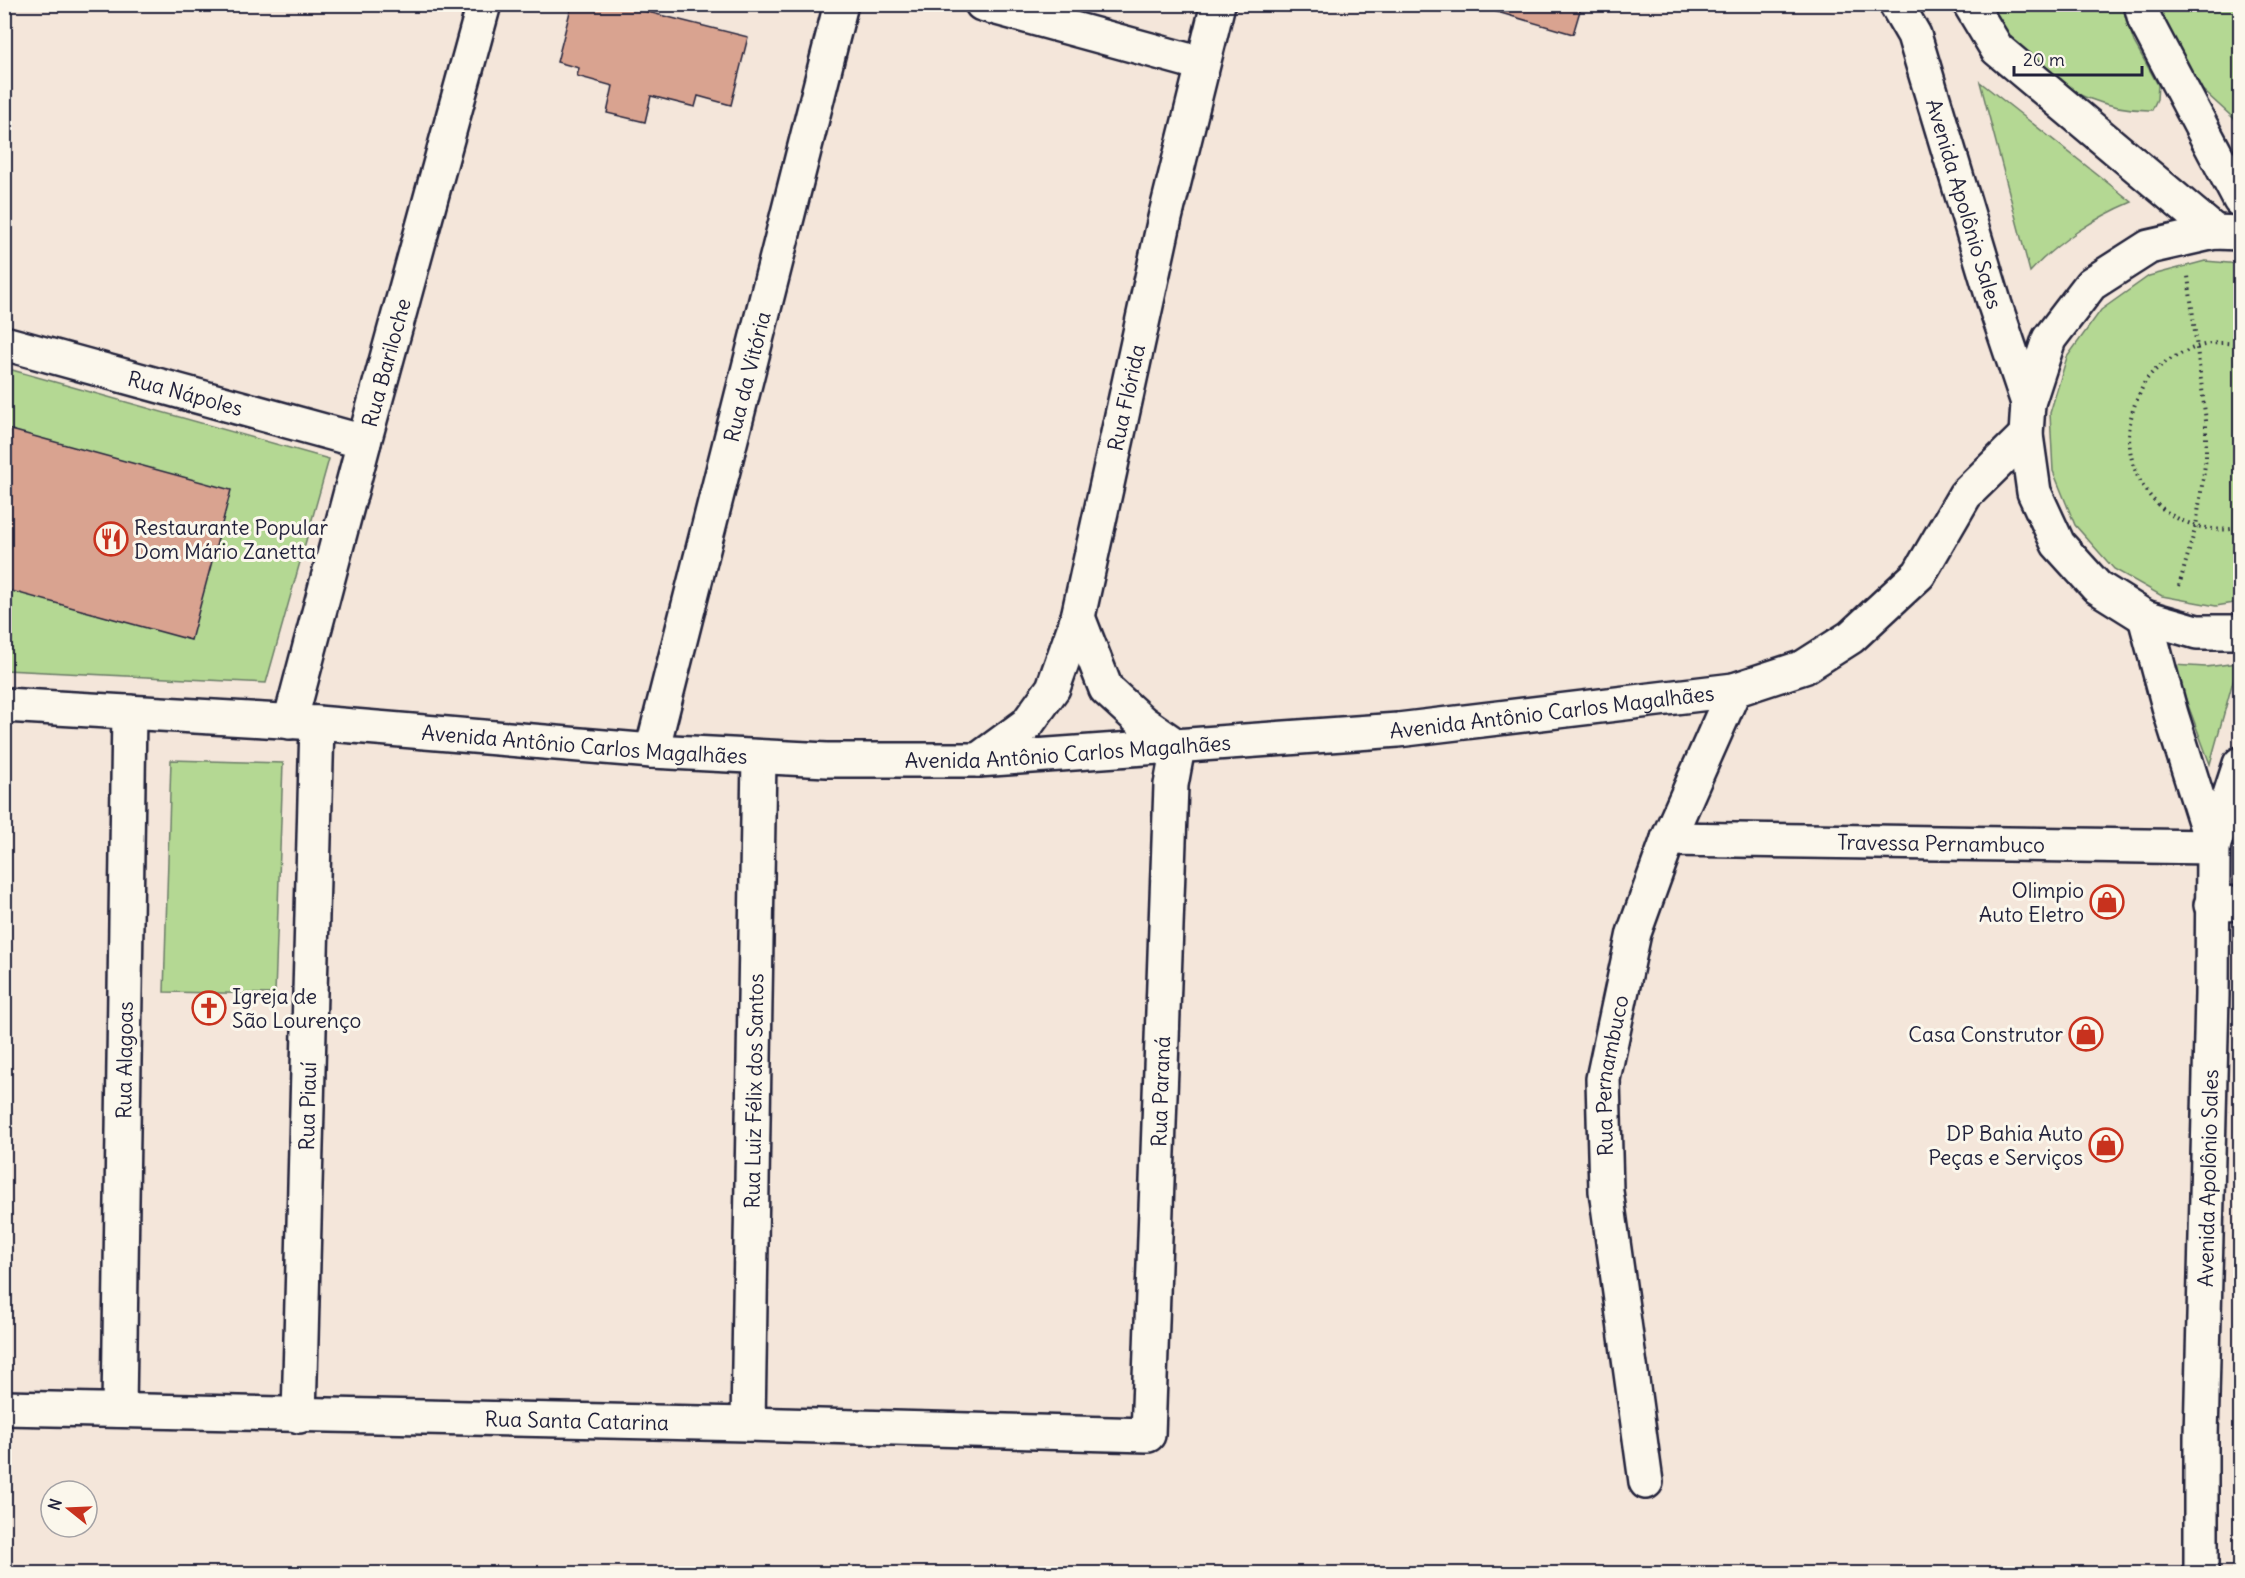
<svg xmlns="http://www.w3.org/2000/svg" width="2245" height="1578" font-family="Delius,sans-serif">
  <rect width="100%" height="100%" fill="#f4e6da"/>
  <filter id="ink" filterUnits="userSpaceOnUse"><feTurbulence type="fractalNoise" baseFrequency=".0167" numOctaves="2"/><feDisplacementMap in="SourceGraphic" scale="12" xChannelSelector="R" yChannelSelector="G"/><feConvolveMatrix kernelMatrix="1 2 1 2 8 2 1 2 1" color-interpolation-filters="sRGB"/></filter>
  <g filter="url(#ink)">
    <path fill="#b4d893" stroke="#6b7d67" stroke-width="1.5" d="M 1987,5 L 2122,5 L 2134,42 L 2158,85 L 2157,99 L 2152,110 C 2109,111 2059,91 2028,62 C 2014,49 1998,21 1987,5 Z
      M 2157,5 L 2240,5 L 2240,124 L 2196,84 L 2165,28 Z
      M 1980,82 L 2132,202 C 2096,217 2056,243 2030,272 Z
      M 2205,261 L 2240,264 L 2240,602 L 2216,606 L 2162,596 L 2114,569 L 2075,525 L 2053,471 L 2050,413 L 2067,357 L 2101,310 L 2149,276 Z
      M 5,368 L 329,459 L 266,683 L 5,670 Z
      M 2238,663 L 2210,764 L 2173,665 L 2206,667 Z
      M 171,760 L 283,763 L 275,994 L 164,992 Z"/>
    <path fill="#d9a390" stroke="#22223b" stroke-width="1.5" d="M 572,4 L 616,4 L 748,37 L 731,105 L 698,96 L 695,107 L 651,96 L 645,122 L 607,113 L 613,86 L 577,76 L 579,68 L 557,62 Z
      M 1470,4 L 1582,4 L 1573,34 Z
      M 4,428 L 231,490 L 191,640 L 4,589 Z"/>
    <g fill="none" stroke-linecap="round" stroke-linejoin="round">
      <defs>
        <g id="street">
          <path d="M 982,4 L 1202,64"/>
          <path d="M 2141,4 L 2145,20 L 2240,200"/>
          <path id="s1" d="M 4,343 L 364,442"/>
          <path id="s2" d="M 290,722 L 364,442 L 484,4"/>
          <path id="s3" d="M 652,751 L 841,4"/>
          <path id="s4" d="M 1668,839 L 2213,847"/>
          <path d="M 2211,905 L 2240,903"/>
          <path id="s5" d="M 4,1408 L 748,1424 L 1148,1435 L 1171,785 L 1178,747"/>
          <path id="s6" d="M 119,1410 L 129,712"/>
          <path id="s7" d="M 299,1416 L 317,723"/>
          <path id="s8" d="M 748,1424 L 759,757"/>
          <path id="s9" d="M 1646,1482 L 1606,1191 L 1603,1079 L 1634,933 L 1668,839 L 1734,690"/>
        </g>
        <g id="secondary">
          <path id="s10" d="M 1896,4 L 1914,35 L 1995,305 L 2028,403"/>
          <path d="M 1970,4 L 1997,49 L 2215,232"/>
          <path d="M 2240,233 L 2215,232 L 2149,247 L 2091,284 L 2049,339 L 2028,403 L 2026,435 L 2034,492 L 2058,544 L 2097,587 L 2145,617 L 2197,632 L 2240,632"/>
          <path d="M 1078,617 L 1106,689 L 1142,722 L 1178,747"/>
          <path d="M 2145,617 L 2171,714 L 2213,847"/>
          <path id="s11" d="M 4,705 L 317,723 L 652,751 L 827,760 L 978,760 L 1398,730 L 1734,690 L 1804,667 L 1851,637 L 1919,574 L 1965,495 L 2026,435"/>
          <path id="s12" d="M 978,760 L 1027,724 L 1053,688 L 1078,617 L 1165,218 L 1218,4"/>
          <path id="s13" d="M 2201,1574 L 2201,1437 L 2212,995 L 2213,847 L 2240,764"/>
        </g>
      </defs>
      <use href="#street" stroke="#22223b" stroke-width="38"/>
      <use href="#secondary" stroke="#22223b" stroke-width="38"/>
      <path stroke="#22223b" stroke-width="4" stroke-dasharray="1.5 4.5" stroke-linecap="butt" d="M 2240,345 C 2223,341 2203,343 2187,351 C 2171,358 2157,366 2146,380 C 2143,385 2141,391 2138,397 C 2115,445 2138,507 2191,524 C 2206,529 2225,532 2240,527
        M 2240,413 L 2238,439 L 2240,476
        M 2179,586 L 2196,526 L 2206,458 L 2206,421 L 2188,276"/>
      <use href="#street" stroke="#fbf7ec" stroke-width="33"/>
      <use href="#secondary" stroke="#fbf7ec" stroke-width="33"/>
    </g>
  </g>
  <defs>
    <symbol id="restaurant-ring" viewBox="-11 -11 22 22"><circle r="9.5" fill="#fbf7ec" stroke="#c8321e" stroke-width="1.5"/><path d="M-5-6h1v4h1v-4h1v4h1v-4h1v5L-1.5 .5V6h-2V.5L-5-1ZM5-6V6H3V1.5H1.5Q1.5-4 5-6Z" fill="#c8321e"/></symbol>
    <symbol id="shop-ring" viewBox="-11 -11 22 22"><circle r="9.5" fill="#fbf7ec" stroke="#c8321e" stroke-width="1.5"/><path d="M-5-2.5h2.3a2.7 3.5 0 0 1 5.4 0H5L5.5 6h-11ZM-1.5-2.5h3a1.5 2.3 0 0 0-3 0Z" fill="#c8321e"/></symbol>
    <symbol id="church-ring" viewBox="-11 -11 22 22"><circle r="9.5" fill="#fbf7ec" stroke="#c8321e" stroke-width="1.5"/><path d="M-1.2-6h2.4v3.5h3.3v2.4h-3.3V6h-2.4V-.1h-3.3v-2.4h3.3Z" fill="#c8321e"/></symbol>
  </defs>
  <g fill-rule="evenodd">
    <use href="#restaurant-ring" x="92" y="520" width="38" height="38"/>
    <use href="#shop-ring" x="2088" y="883" width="38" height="38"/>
    <use href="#church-ring" x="190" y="989" width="38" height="38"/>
    <use href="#shop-ring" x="2067" y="1015" width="38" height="38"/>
    <use href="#shop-ring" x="2087" y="1126" width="38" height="38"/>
  </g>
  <g text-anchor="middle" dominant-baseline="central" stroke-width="6" stroke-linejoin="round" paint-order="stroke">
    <g font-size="21" fill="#22223b" stroke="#fbf7ec">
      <text stroke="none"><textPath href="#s10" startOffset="212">Avenida Apolônio Sales</textPath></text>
      <text stroke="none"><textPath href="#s2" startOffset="372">Rua Bariloche</textPath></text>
      <text stroke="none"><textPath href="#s3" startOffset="386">Rua da Vitória</textPath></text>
      <text stroke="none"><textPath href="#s1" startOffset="188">Rua Nápoles</textPath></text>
      <text stroke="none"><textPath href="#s12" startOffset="405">Rua Flórida</textPath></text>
      <text stroke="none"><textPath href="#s11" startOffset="1552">Avenida Antônio Carlos Magalhães</textPath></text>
      <text stroke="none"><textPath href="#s11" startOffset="582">Avenida Antônio Carlos Magalhães</textPath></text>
      <text stroke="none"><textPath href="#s11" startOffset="1066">Avenida Antônio Carlos Magalhães</textPath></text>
      <text stroke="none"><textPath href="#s4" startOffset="273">Travessa Pernambuco</textPath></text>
      <text stroke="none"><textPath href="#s6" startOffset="350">Rua Alagoas</textPath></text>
      <text stroke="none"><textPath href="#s9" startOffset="410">Rua Pernambuco</textPath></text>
      <text stroke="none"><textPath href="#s8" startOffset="333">Rua Luiz Félix dos Santos</textPath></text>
      <text stroke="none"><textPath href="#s5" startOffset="1488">Rua Paraná</textPath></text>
      <text stroke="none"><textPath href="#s7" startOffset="310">Rua Piauí</textPath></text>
      <text stroke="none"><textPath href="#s13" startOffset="396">Avenida Apolônio Sales</textPath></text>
      <text stroke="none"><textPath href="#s5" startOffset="573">Rua Santa Catarina</textPath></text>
    </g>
    <g font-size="21" fill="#22223b" stroke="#fbf7ec" text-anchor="end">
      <text x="134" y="527" text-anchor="start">Restaurante Popular<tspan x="134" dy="24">Dom Mário Zanetta</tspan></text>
      <text x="2084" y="890">Olimpio<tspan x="2084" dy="24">Auto Eletro</tspan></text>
      <text x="232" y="996" text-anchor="start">Igreja de<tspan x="232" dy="24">São Lourenço</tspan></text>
      <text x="2063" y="1034">Casa Construtor</text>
      <text x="2083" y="1133">DP Bahia Auto<tspan x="2083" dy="24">Peças e Serviços</tspan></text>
    </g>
  </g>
  <rect width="2245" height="1578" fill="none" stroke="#fbf7ec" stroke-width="24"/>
  <rect x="12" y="12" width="2221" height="1554" fill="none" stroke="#22223b" stroke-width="2" filter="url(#ink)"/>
  <g transform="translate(69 1509) rotate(288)"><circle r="28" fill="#fbf7ec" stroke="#a4a2a5" stroke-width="1.5"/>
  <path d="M0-4.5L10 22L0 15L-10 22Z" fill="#c8321e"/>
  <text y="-9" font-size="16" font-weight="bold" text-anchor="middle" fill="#22223b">N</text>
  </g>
  <path d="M2014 66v9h128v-9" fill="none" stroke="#22223b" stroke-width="3"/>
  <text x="2023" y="66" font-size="18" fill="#22223b" stroke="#fbf7ec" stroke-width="4.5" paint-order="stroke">20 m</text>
</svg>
